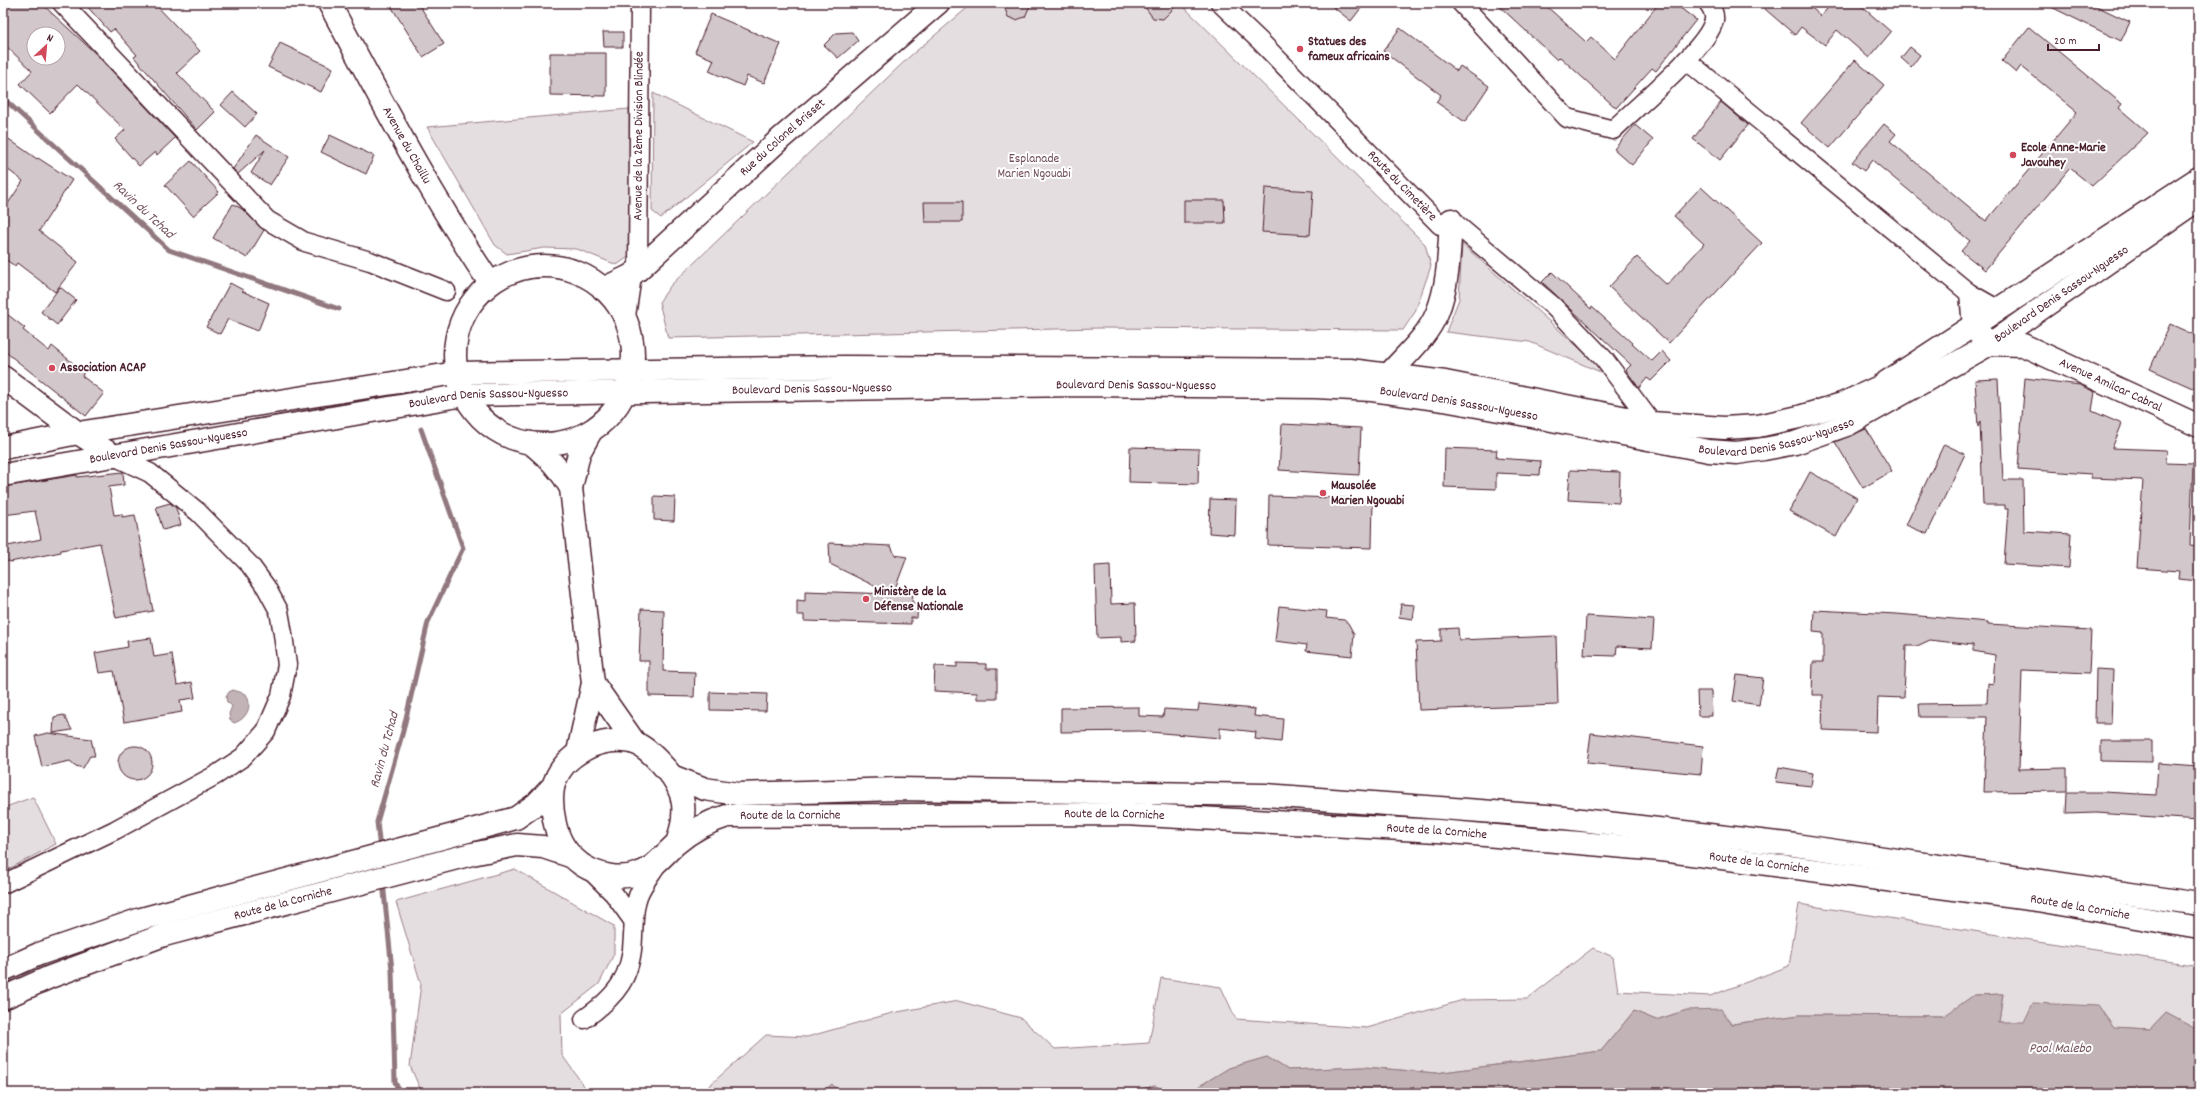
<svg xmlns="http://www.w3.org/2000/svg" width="2202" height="1096" font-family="Dekko,sans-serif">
  <rect width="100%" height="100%" fill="#fff"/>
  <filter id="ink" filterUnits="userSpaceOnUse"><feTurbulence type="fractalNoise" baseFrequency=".025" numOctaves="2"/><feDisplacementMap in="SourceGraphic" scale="8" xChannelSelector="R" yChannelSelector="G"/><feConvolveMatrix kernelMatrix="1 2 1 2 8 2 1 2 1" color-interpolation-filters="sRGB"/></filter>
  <g filter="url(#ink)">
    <path fill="#e5dee0" stroke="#987e86" d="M 973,3 L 1180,3 L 1425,244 L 1431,266 L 1415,312 L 1403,330 L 1099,328 L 668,338 L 659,302 L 671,285 L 908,58 Z
      M 653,93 L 753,142 L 661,218 L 652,211 Z
      M 629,109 L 631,255 L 617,265 L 577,249 L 544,248 L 507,254 L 495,245 L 427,127 Z
      M 1462,244 L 1612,377 L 1530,342 L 1446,332 L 1459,299 Z
      M 33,797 L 56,844 L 3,872 L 3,808 Z
      M 515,869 L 614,926 L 614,954 L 599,984 L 561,1014 L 562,1055 L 589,1093 L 422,1093 L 410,1066 L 421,984 L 396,902 Z
      M 1799,904 L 2199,966 L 2199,1030 L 2166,1012 L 2150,1029 L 1999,1022 L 2003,994 L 1974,995 L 1945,1016 L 1800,1015 L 1732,1024 L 1687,1010 L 1656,1020 L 1634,1011 L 1601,1051 L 1436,1073 L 1364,1067 L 1288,1070 L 1267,1057 L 1229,1068 L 1188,1093 L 1172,1093 L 1155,1086 L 1123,1093 L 840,1093 L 832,1084 L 822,1093 L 701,1093 L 766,1035 L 807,1037 L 892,1013 L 958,1001 L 1021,1018 L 1055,1049 L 1149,1043 L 1161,978 L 1221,987 L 1236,1019 L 1367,1028 L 1463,1000 L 1527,999 L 1593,948 L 1613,957 L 1618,991 L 1710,996 L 1789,966 Z"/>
    <path fill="#c1b3b6" stroke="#91787e" d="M 233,690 L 246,694 C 253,706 247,719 234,723 L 230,720 L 229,714 L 232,706 L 227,702 L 226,697 L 229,692 Z
      M 2003,994 L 1999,1022 L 2024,1022 L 2033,1003 L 2098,1006 L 2113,1027 L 2150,1029 L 2166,1012 L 2199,1030 L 2199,1093 L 1188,1093 L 1229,1068 L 1267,1057 L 1288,1070 L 1364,1067 L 1436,1073 L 1601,1051 L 1634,1011 L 1656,1020 L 1687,1010 L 1721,1009 L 1732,1024 L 1800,1015 L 1944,1016 L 1974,995 Z
      M 832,1084 L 840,1093 L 822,1093 Z
      M 1155,1086 L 1172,1093 L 1123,1093 Z"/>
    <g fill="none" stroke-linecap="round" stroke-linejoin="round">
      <path stroke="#91787e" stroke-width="5" d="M 3,98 L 169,250 L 339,309
        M 380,850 L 377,822 L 403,731 L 428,622 L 463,548 L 421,429
        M 383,882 L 392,970 L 395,1082 L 400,1093"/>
    </g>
    <path fill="#d2c7cb" stroke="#4a1f2b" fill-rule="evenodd" d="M 3,3 L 41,3 L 96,54 L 175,138 L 157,155 L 155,152 L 139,166 L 115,139 L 125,130 L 78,84 L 50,113 L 20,84 L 32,71 L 3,43 ZM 34,34 L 58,34 L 58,58 L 34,58 Z
      M 84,3 L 154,3 L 200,51 L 177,73 L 215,112 L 197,130 L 134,57 L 137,55 L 114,29 L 110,32 Z
      M 389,3 L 418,3 L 444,44 L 423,57 Z
      M 1003,3 L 1031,3 L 1025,17 L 1016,20 L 1008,17 Z
      M 1142,3 L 1179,3 L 1163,19 L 1153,18 Z
      M 1328,3 L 1365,3 L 1351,21 Z
      M 1496,3 L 1543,3 L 1586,42 L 1591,37 L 1615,59 L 1659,3 L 1674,3 L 1696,20 L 1656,71 L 1652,68 L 1616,108 L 1560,57 L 1557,60 Z
      M 1758,3 L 1806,3 L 1821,16 L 1832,3 L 1858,3 L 1891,32 L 1869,58 L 1837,30 L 1825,45 L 1801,27 L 1795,35 Z
      M 2043,3 L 2090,3 L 2130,22 L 2121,41 Z
      M 711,14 L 781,44 L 764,83 L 747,76 L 743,86 L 709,71 L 714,60 L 695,52 Z
      M 2029,27 L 2122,104 L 2119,108 L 2148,133 L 2092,186 L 2070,168 L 1985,270 L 1961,251 L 1970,241 L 1872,160 L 1864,171 L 1852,162 L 1884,124 L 1896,134 L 1890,141 L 1986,221 L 2077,112 L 2021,66 L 2016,73 L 2002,61 Z
      M 1400,28 L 1457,71 L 1460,66 L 1489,86 L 1465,122 L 1436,102 L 1441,95 L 1383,51 Z
      M 603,32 L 623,32 L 623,47 L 604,47 Z
      M 852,32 L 858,41 L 838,58 L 824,45 L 836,33 Z
      M 280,43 L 333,68 L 321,92 L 268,67 Z
      M 1910,47 L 1920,55 L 1911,67 L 1901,58 Z
      M 550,53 L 606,53 L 606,96 L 550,95 Z
      M 1855,60 L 1884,85 L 1830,148 L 1801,123 Z
      M 233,92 L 257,114 L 245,127 L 221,105 Z
      M 1721,102 L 1748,125 L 1720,160 L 1693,139 Z
      M 1635,125 L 1653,140 L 1632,165 L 1614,149 Z
      M 3,135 L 37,159 L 38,158 L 72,180 L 39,231 L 78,262 L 55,292 L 17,263 L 15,266 L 3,258 L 3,211 L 23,181 L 3,166 Z
      M 256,135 L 289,157 L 270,185 L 251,173 L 265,150 L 238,174 L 233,169 Z
      M 330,135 L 374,156 L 366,174 L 321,152 Z
      M 191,161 L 219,192 L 193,216 L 165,185 Z
      M 1701,187 L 1762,243 L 1669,343 L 1609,287 L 1637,257 L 1667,285 L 1704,244 L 1674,216 Z
      M 1265,188 L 1313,191 L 1310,235 L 1262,232 Z
      M 1184,200 L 1224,200 L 1225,223 L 1184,223 Z
      M 924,202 L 962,202 L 962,222 L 925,222 Z
      M 233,204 L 242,209 L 264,230 L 247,258 L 213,238 Z
      M 1552,272 L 1591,309 L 1592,307 L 1652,361 L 1662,351 L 1671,361 L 1651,381 L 1647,378 L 1639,388 L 1626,370 L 1631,365 L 1542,282 Z
      M 230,283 L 243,290 L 242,291 L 269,303 L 258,331 L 228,319 L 220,334 L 206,327 Z
      M 60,287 L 76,300 L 57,325 L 41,312 Z
      M 3,311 L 25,328 L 23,330 L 49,351 L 52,346 L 84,372 L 82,376 L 104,393 L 86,416 L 3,350 Z
      M 2170,324 L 2199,337 L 2199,391 L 2150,369 Z
      M 2025,378 L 2080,385 L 2095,392 L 2092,411 L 2122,424 L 2112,448 L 2167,450 L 2166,463 L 2193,464 L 2190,545 L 2199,546 L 2199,581 L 2178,579 L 2179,571 L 2137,568 L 2143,480 L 2091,478 L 2091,474 L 2018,469 Z
      M 1998,379 L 2003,480 L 2023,480 L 2024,531 L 2071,534 L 2069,568 L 2004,564 L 2008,509 L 2005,509 L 2005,505 L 1983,505 L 1980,421 L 1978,427 L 1975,380 Z
      M 1282,424 L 1361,428 L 1359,475 L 1279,470 Z
      M 1866,429 L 1892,471 L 1863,488 L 1835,442 Z
      M 1944,444 L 1965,454 L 1927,534 L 1906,525 Z
      M 1130,447 L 1199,449 L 1198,484 L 1129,482 Z
      M 1445,448 L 1497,450 L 1496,458 L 1541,461 L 1540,475 L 1496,473 L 1496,489 L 1444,487 Z
      M 1570,470 L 1620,472 L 1619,503 L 1568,500 Z
      M 123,472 L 124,485 L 109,487 L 114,515 L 122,514 L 122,517 L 135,515 L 153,611 L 116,618 L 100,543 L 61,550 L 61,552 L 10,562 L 10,561 L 3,562 L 3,547 L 41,539 L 35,511 L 3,515 L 3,487 L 77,475 L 77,477 Z
      M 1810,472 L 1857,498 L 1836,537 L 1789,511 Z
      M 654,496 L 675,497 L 674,521 L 654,520 Z
      M 1269,496 L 1373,499 L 1372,548 L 1268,545 Z
      M 1210,499 L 1236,500 L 1235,535 L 1209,533 Z
      M 170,503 L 176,508 L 181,525 L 163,530 L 156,507 Z
      M 829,543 L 891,546 L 895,555 L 907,557 L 893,594 L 913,594 L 912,603 L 918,603 L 917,618 L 911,618 L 911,624 L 804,621 L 804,615 L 797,615 L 797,600 L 805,601 L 805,591 L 891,594 L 830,564 Z
      M 1110,565 L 1111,604 L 1135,603 L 1136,641 L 1121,642 L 1121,637 L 1097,638 L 1095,566 Z
      M 1401,604 L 1415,605 L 1413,619 L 1399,617 Z
      M 1279,606 L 1327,611 L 1326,618 L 1344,620 L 1348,623 L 1354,634 L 1352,656 L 1306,651 L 1307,645 L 1275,641 Z
      M 641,609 L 664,610 L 663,671 L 695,672 L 694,697 L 649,696 L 649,661 L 639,661 Z
      M 1814,610 L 1897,614 L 1988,622 L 1988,624 L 2091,630 L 2089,673 L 2022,670 L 2019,769 L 2067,768 L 2067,791 L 1984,792 L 1987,717 L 1920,717 L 1919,704 L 1987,703 L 1988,683 L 1993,684 L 1995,655 L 1973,651 L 1973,645 L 1930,640 L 1917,646 L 1906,646 L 1904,698 L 1878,697 L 1877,732 L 1822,730 L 1823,695 L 1812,695 L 1813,662 L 1823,662 L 1823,633 L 1813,632 Z
      M 1586,616 L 1654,620 L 1652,648 L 1617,646 L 1616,656 L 1584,655 Z
      M 1458,628 L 1459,640 L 1556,636 L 1558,705 L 1419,710 L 1416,642 L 1441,641 L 1441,629 Z
      M 151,638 L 154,657 L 172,654 L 177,685 L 192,682 L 195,698 L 180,700 L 182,712 L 124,722 L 114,671 L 99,673 L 95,653 L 128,647 L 127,641 Z
      M 957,663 L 986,664 L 986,669 L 997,669 L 997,699 L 977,699 L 977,693 L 934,691 L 935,666 L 957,667 Z
      M 2096,669 L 2113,670 L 2111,723 L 2095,723 Z
      M 1737,675 L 1763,678 L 1759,705 L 1733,701 Z
      M 1697,691 L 1711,691 L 1712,716 L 1698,716 Z
      M 710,692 L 767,694 L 766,711 L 710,710 Z
      M 1199,704 L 1255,709 L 1254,716 L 1283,719 L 1281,742 L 1255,739 L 1256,732 L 1220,728 L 1220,738 L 1139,731 L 1061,732 L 1061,708 L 1139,707 L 1139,716 L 1163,717 L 1164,709 L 1198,711 Z
      M 64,715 L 72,730 L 53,733 L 54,717 Z
      M 48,733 L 91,739 L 95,756 L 90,756 L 83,768 L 76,766 L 70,761 L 42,767 L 35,736 Z
      M 1591,733 L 1703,746 L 1701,774 L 1587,763 Z
      M 2101,741 L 2152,741 L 2152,762 L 2101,761 Z
      M118 763a17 17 0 1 1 34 0a17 17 0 1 1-34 0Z
      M 2158,763 L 2199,766 L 2199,820 L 2096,813 L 2066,814 L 2067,792 L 2104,792 L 2156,795 Z
      M 1779,767 L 1813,773 L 1811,786 L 1776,782 Z"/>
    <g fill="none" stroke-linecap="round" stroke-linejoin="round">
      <defs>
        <g id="minor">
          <path d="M 62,3 L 267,220 L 305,242 L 370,261 L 446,291"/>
          <path id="s1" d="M 1220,3 L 1260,41 L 1440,225 L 1451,220 L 1553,306 L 1604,359 L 1652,423"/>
          <path d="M 1461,3 L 1567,118 L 1613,130 C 1635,108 1709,47 1714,20 C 1715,13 1712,8 1708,3"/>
          <path d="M 1686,60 L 1969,293 L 1999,310"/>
          <path id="s2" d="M 638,270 L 640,3"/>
          <path d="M 1969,293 L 1972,327"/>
          <path d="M 591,871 L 614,894 L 632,919"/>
          <path d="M 3,884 L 115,830 L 216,775 L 243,757 L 266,731 L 281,696 L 287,665 L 283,634 L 279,611 L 266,587 L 250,565 L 198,512 L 150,473 L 114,456"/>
          <path d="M 584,1019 C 617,996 632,977 633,936 C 634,922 633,910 638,896 C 642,885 651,874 657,864"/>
        </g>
        <g id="tertiary">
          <path id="s3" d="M 329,3 C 380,98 430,194 490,283"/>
          <path id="s4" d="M 603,289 L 630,276 L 638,270 L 779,140 L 938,3"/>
          <path d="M 624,316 L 630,276"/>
          <path d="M 3,377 L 78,433 L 114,456"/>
        </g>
        <g id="secondary">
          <path id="s5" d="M 1972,327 L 1990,344 L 2023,345 L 2199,426"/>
          <path d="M 531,443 C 548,457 560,469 571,488"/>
          <path d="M 593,683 L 635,743"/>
          <path d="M 578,752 L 593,683 L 571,488 L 579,453 L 590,433"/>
          <path d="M 674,777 L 705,789 L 738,794 L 897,789 L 1265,795 L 1547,816 L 1795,845 L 2199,904"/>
          <path id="s6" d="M 677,843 C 687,814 687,792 665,768 C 658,760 646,747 635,743 C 603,734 560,754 553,788 C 551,800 552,811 555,824 C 559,842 567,854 582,865 C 598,875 619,880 637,874 C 655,868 663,855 677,843 C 692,830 708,822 727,816 L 1125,814 L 1438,831 L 1661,850 L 2037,900 L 2199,928"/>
          <path d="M 3,970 L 39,954 L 141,919 L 516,818 L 536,804 L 553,786"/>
          <path id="s7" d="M 3,998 L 50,977 L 164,935 L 472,854 L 517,845 L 543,847 L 570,856"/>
        </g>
        <g id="primary">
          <circle cx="544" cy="355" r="89"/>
          <path d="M 1390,373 C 1406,355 1427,337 1437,313 C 1449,284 1449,251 1451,220"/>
          <path d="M 3,448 L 78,433 L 456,373 L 844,367 L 1350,370 L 1445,382 L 1652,423 L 1724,428 L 1758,426 L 1799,417 L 1842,404 L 1879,387 L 2199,178"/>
          <path id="s8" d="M 3,475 L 464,395 L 1080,385 L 1316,387 L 1372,390 L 1444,400 L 1521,414 L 1709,451 L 1737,453 L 1764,449 L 1795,443 L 1849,424 L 1990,344 L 2199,199"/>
        </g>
      </defs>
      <use href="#minor" stroke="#4a1f2b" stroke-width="21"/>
      <use href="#tertiary" stroke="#4a1f2b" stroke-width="25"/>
      <use href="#secondary" stroke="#4a1f2b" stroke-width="25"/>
      <use href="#primary" stroke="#4a1f2b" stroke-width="25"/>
      <use href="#minor" stroke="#fff" stroke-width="18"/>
      <use href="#tertiary" stroke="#fff" stroke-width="22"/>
      <use href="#secondary" stroke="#fff" stroke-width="22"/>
      <use href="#primary" stroke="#fff" stroke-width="22"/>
    </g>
  </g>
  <g fill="#d1495b" stroke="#fff" stroke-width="1.5">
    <circle cx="1300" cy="49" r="4"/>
    <circle cx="2013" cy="155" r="4"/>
    <circle cx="52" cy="368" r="4"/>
    <circle cx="1323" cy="493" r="4"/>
    <circle cx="866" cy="599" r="4"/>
  </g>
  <g text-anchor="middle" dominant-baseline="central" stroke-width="4" stroke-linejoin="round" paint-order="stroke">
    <g font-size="13" font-weight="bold" fill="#4a1f2b" stroke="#fff" text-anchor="start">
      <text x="1308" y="42">Statues des<tspan x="1308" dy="15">fameux africains</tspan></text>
      <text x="2021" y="148">Ecole Anne-Marie<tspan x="2021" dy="15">Javouhey</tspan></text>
      <text x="60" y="368">Association ACAP</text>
      <text x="1331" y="486">Mausolée<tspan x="1331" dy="15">Marien Ngouabi</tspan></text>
      <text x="874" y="592">Ministère de la<tspan x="874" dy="15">Défense Nationale</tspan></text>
    </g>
    <g font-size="13" fill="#4a1f2b" stroke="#fff">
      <text stroke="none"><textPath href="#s2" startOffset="134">Avenue de la 2ème Division Blindée</textPath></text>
      <text stroke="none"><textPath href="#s4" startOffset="236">Rue du Colonel Brisset</textPath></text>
      <text stroke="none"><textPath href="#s3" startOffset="162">Avenue du Chaillu</textPath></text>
      <text stroke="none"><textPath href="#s1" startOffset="258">Route du Cimetière</textPath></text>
      <text stroke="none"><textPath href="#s8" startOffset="2112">Boulevard Denis Sassou-Nguesso</textPath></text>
      <text stroke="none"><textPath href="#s8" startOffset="1140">Boulevard Denis Sassou-Nguesso</textPath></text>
      <text stroke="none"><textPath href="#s5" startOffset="154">Avenue Amilcar Cabral</textPath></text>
      <text stroke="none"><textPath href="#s8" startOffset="816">Boulevard Denis Sassou-Nguesso</textPath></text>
      <text stroke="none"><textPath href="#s8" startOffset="492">Boulevard Denis Sassou-Nguesso</textPath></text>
      <text stroke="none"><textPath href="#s8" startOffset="1464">Boulevard Denis Sassou-Nguesso</textPath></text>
      <text stroke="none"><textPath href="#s8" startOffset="1788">Boulevard Denis Sassou-Nguesso</textPath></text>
      <text stroke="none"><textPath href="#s8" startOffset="168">Boulevard Denis Sassou-Nguesso</textPath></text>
      <text stroke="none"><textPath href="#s6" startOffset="863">Route de la Corniche</textPath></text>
      <text stroke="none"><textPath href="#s6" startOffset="539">Route de la Corniche</textPath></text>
      <text stroke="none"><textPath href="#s6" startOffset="1186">Route de la Corniche</textPath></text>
      <text stroke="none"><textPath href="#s6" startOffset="1510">Route de la Corniche</textPath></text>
      <text stroke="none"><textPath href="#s7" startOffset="296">Route de la Corniche</textPath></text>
      <text stroke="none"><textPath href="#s6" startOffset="1834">Route de la Corniche</textPath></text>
    </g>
    <g font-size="13" fill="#714f58" stroke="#fff">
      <text x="1034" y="159">Esplanade<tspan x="1034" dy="15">Marien Ngouabi</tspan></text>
    </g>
    <g font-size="14" font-style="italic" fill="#74535c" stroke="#fff">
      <text transform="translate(143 210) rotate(43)">Ravin du Tchad</text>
      <text transform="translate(385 750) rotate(-75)">Ravin du Tchad</text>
      <text x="2060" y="1049">Pool Malebo</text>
    </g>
  </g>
  <rect width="2202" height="1096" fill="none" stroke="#fff" stroke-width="16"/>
  <rect x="8" y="8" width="2186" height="1080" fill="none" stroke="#4a1f2b" stroke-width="1.5" filter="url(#ink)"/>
  <g transform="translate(46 46) rotate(26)"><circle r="19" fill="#ffffff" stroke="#b7a5aa"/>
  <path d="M0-3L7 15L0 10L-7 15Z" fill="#d1495b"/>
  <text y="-6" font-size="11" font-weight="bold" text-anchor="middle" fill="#4a1f2b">N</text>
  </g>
  <path d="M2048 44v6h51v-6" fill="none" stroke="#4a1f2b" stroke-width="2"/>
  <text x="2054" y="44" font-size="12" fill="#4a1f2b" stroke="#ffffff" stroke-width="3" paint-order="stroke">20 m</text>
</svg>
